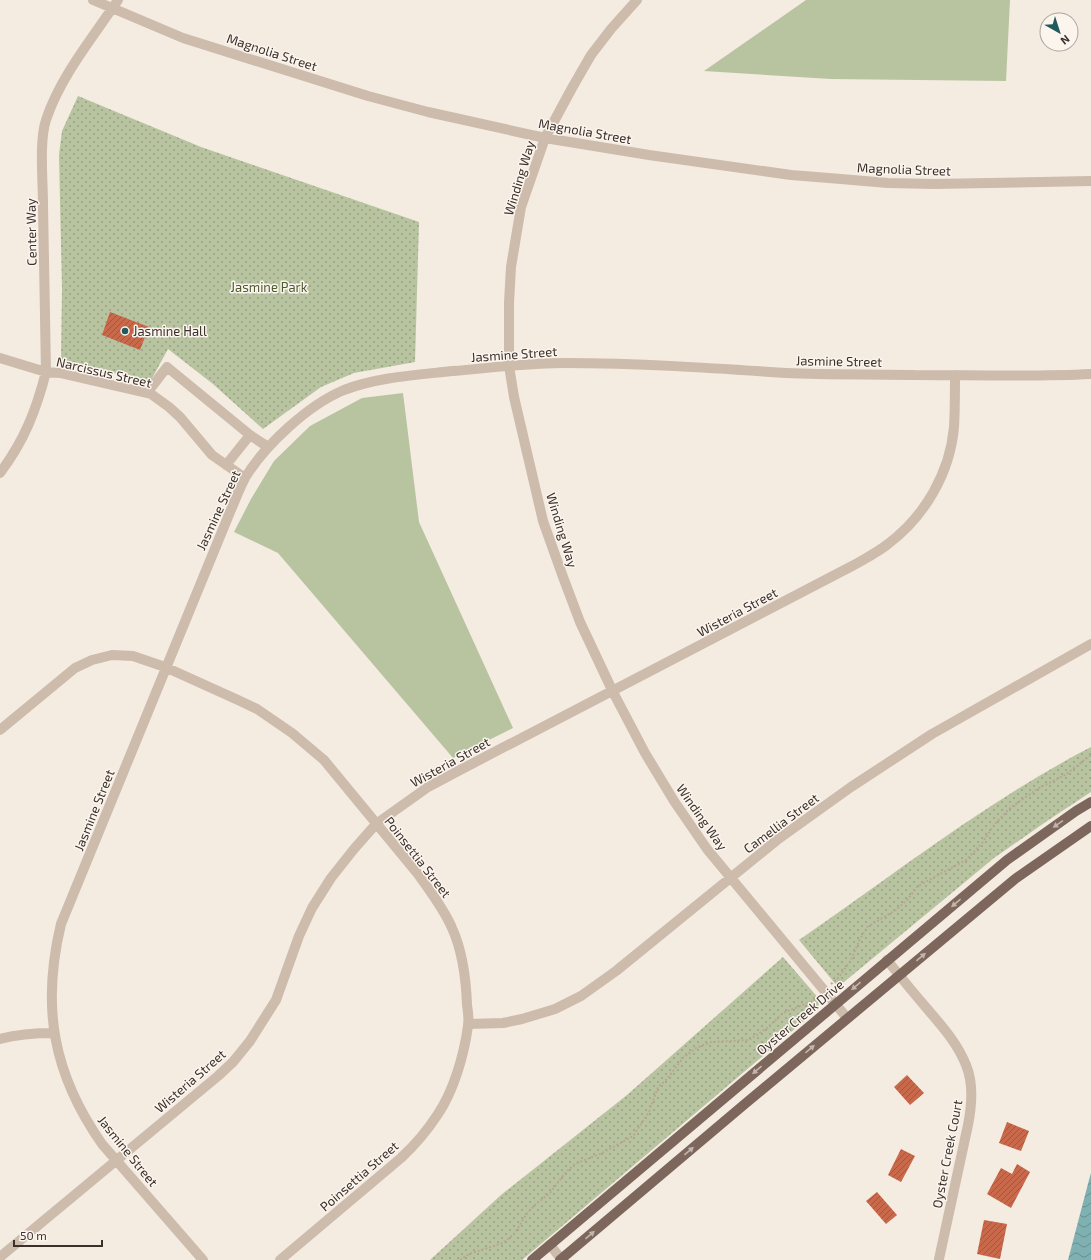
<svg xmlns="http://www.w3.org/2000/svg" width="1091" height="1260" font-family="'Exo 2',sans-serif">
  <defs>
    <pattern id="park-dots" width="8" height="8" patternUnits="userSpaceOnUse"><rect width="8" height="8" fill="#b8c4a0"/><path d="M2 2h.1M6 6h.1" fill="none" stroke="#97a083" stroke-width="1.8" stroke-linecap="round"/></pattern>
    <pattern id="water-waves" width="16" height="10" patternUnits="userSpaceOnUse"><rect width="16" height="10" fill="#7fb0b2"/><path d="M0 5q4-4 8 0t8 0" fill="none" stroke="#699091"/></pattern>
    <pattern id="building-hatch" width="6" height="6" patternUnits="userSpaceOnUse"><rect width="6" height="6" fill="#c8694b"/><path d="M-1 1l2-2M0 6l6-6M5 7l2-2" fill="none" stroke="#a4573f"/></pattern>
  </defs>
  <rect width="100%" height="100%" fill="#f4ebe1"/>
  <path fill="#b8c4a0" d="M 806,0 L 1010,0 L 1006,81 L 831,79 L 704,71 Z
    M 403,393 L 419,522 L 513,728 L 453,758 L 278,553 L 234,532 L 251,499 L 274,461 L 310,426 L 362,398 Z"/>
  <path fill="url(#park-dots)" d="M 78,96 L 201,147 L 419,222 L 415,362 L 354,373 L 321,387 L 263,429 L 213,384 L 168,349 L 150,382 L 61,360 L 62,288 L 59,155 L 62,131 Z
    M 1091,747 L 1091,792 L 1047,821 L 994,858 L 838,987 L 799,940 C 895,874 987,801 1091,747 Z
    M 783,957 L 820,1000 L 817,1010 L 522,1260 L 430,1260 L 501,1195 L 627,1095 Z"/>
  <path fill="url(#water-waves)" d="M 1091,1173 L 1091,1260 L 1068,1260 L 1089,1180 Z"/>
  <path fill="url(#building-hatch)" d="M 110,312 L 149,327 L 140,350 L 102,335 Z
    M 907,1075 L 924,1093 L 910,1105 L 894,1087 Z
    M 1007,1122 L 1029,1131 L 1021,1151 L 999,1143 Z
    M 901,1149 L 915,1156 L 901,1182 L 888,1175 Z
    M 1017,1164 L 1030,1172 L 1011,1208 L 987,1194 L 1001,1168 L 1012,1174 Z
    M 877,1192 L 897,1215 L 886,1224 L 866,1201 Z
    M 984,1220 L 1007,1224 L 1000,1259 L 977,1254 Z"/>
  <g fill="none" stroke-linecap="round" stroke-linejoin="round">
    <path stroke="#b9a596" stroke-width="2" stroke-dasharray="2 2" stroke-linecap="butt" d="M 831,984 L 839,977 L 851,960 L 859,941 L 867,927 L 896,910 L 908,899 L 918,886 L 966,860 L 982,843 L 994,825 L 1009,809 L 1037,789 L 1065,775 L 1091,755
      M 460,1260 L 469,1254 L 503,1243 L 514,1234 L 528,1212 L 536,1204 L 550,1193 L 565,1173 L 575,1164 L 602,1153 L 633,1136 L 649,1112 L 658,1087 L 667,1079 L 683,1058 L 696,1048 L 711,1042 L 749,1040 L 767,1028 L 783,1013 L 813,1001 L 816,998"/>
    <path stroke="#cdbbac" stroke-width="10" d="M 93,0 L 183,38 L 368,96 L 428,112 L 545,138 L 649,155 L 791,175 L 829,178 L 888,183 L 934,184 L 1091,181
      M 637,0 L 611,29 L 591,55 L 572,88 L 545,138 L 521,207 L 511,267 L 509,303 L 509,366 L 514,397 L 543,521 L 563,577 L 580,622 L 613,692 L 645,753 L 674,801 L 707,849 L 847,1018
      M 0,358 L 46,372 L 60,373 L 151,394 L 169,407 L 180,417 L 212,455 L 245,478
      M 147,393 L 167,367 L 250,435
      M 226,465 L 250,435 L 268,447
      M 0,473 C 24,441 36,411 46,372 C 45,316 44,260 43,205 C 43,181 39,141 46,120 C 60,77 93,37 118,0
      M 0,730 L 75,668 L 92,660 L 112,655 L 133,656 L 165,667 L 238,700 L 257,709 L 292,733 L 324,760 L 418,874 C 430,891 444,909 452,928 C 463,952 466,978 467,1005 C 468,1011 469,1019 468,1026 C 464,1055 454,1090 438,1114 C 427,1131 415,1145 401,1158 L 280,1260
      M 887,960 C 899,975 911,990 924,1005 C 940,1024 957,1042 966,1065 C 974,1084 972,1105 968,1125 L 939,1259
      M 468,1024 L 503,1023 L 522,1019 L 555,1009 L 581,996 L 616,971 L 777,840 L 851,787 L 932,734 L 1091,644
      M 0,1039 C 18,1034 35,1033 54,1033
      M 550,1245 L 562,1260
      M 0,1257 L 218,1076 L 233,1062 L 250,1041 L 276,1000 L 299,936 L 312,908 L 331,878 L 354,849 L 376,824 L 428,787 L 460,770 L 854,565 C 866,558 878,552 888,544 C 925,516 950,473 954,427 C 955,410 955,392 955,375
      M 203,1260 L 102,1144 C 53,1074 41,1007 61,924 L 230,512 C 235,501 239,489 245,478 C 265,445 308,405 344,390 C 378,377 417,375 453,371 C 490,368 527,363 564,363 C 638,363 712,368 786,373 C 829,375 872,374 915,375 C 974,375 1033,377 1091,374"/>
    <path stroke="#7d675c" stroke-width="10" d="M 532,1260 L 1007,860 L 1076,811 L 1091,802
      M 560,1260 L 746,1103 L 1015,879 L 1091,826"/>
  </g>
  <defs><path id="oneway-solid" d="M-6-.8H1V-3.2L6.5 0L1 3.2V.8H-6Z"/></defs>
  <g fill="#c2b5ac">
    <use href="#oneway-solid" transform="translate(1058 824) rotate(145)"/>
    <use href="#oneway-solid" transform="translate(956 903) rotate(140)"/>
    <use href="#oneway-solid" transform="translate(921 957) rotate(-40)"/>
    <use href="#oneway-solid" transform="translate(856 986) rotate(140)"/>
    <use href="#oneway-solid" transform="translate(810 1049) rotate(-40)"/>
    <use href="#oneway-solid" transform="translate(757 1070) rotate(140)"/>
    <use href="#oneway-solid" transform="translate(689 1151) rotate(-40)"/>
    <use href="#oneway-solid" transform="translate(590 1235) rotate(-40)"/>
  </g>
  <circle fill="#1f5a5e" stroke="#fbf5ee" stroke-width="1.5" cx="125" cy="331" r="4"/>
  <g text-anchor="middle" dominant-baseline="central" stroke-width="3" stroke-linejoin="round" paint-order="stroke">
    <g font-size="13" fill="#3b302b" stroke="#fbf5ee">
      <text transform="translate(272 52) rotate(18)">Magnolia Street</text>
      <text transform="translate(585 131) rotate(10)">Magnolia Street</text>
      <text transform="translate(904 169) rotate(2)">Magnolia Street</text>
      <text transform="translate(519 178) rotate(-73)">Winding Way</text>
      <text transform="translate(31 232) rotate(-91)">Center Way</text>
      <text transform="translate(514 354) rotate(-4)">Jasmine Street</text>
      <text transform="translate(839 361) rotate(1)">Jasmine Street</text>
      <text transform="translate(104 372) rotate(13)">Narcissus Street</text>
      <text transform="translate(218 510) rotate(-65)">Jasmine Street</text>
      <text transform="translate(562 530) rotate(73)">Winding Way</text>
      <text transform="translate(737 612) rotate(-28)">Wisteria Street</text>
      <text transform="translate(450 762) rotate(-29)">Wisteria Street</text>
      <text transform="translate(94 810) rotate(-68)">Jasmine Street</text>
      <text transform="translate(702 817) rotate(55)">Winding Way</text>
      <text transform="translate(781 823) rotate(-37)">Camellia Street</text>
      <text transform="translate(418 857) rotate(52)">Poinsettia Street</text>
      <text transform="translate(800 1017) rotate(-40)">Oyster Creek Drive</text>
      <text transform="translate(190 1081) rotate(-41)">Wisteria Street</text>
      <text transform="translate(128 1151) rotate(51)">Jasmine Street</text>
      <text transform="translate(947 1154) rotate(-79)">Oyster Creek Court</text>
      <text transform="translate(359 1176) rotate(-41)">Poinsettia Street</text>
    </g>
    <g font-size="13" fill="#4a5a2e" stroke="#fbf5ee">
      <text x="269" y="287">Jasmine Park</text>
    </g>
    <g font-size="13" fill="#3b302b" stroke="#fbf5ee" text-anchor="start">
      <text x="133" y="331">Jasmine Hall</text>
    </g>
  </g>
  <g transform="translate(1059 32) rotate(141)"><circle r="19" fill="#fbf5ee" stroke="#aea6a0"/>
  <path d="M0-3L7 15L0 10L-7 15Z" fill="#1f5a5e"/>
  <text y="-6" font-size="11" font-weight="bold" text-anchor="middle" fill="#3b302b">N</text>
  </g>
  <path d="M14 1240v6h88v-6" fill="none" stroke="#3b302b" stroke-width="2"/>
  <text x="20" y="1240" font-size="12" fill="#3b302b" stroke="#fbf5ee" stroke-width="3" paint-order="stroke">50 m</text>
</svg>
